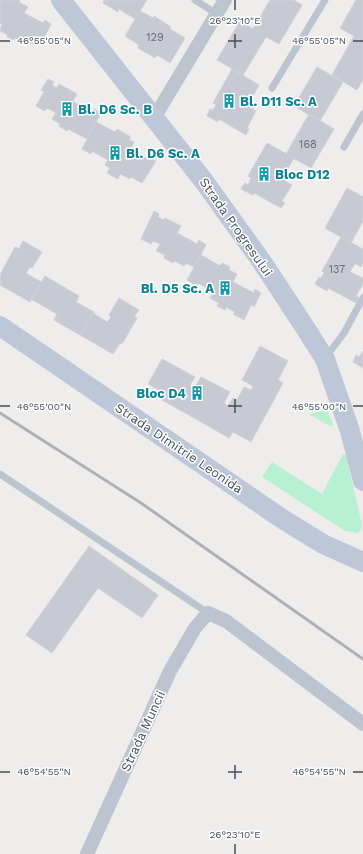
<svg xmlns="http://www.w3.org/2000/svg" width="363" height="854" font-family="'Work Sans',sans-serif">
  <rect width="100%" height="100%" fill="#efecec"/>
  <path fill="#b8f0d3" d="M 327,410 L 333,424 L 332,427 L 310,415 L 312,413 Z
    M 343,454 L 346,455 L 362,525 L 361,530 L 357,533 L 345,531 L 262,477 L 272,462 L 322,494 Z"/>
  <path fill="#c8cad3" stroke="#d0d1d8" d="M 0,0 L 20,0 L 19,2 L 28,7 L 24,13 L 43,23 L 45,20 L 51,24 L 44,38 L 40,37 L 35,45 L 25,40 L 24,42 L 15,38 L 14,40 L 7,37 L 8,35 L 0,31 L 2,24 L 0,23 Z
    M 104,0 L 147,0 L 135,19 L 119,9 L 118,12 L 103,3 Z
    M 270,0 L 294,0 L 302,5 L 279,44 L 266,37 L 243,75 L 217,60 L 240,21 L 253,29 Z
    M 356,0 L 363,0 L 363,41 L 340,28 Z
    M 140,11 L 153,18 L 154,16 L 171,27 L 170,29 L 185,38 L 170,63 L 157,55 L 155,58 L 138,48 L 139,45 L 125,36 Z
    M 354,36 L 363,41 L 363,80 L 357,90 L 332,75 Z
    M 317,67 L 343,82 L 320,121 L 294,106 Z
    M 232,69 L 259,85 L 252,98 L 248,96 L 242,103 L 256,111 L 247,128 L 249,129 L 246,135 L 219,119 L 218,122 L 207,116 L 210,109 L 213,110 L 216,105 L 213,103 Z
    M 48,79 L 54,82 L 52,85 L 57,88 L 59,84 L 77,94 L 73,101 L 74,102 L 92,112 L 94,109 L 101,113 L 87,139 L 68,129 L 67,131 L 59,126 L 60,124 L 52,119 L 56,113 L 47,108 L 45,111 L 36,106 L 44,92 L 41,90 Z
    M 309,114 L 334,129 L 311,168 L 286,154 Z
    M 96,122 L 115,132 L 117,129 L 131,137 L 129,140 L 134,142 L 130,150 L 149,160 L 150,158 L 156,161 L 142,183 L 131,177 L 130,179 L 120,174 L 118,179 L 107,173 L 110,168 L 105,165 L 108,160 L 92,151 L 91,154 L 82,149 Z
    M 267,143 L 294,158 L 286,172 L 283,170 L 282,172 L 280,171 L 277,176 L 292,185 L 282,201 L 285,203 L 281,208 L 254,193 L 253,195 L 241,189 L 245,183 L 248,185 L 251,178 L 248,176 Z
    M 347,188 L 363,197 L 363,221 L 351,243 L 325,228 Z
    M 154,211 L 159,214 L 158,217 L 164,220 L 165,218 L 181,226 L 177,233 L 197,244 L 199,240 L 206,245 L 194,267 L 186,263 L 184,266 L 175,261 L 173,263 L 164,258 L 165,255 L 156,251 L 160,244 L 153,241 L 151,244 L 141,239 Z
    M 341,237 L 363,249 L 363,263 L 361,267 L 356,264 L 354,265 L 350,272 L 363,278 L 363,284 L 356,296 L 359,297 L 356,303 L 328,288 L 327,291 L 315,284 L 319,277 L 321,278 L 324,273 L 322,271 Z
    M 23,241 L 42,252 L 32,268 L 30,267 L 26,273 L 41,282 L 30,302 L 0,285 L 1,273 L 15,247 L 19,249 Z
    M 201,255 L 220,266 L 222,263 L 230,267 L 229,270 L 237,274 L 233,282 L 254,293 L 255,289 L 261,293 L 254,307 L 251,305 L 244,320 L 233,314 L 235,312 L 226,307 L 225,310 L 217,306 L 219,303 L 210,298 L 213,292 L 198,283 L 196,286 L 187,280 Z
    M 45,276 L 79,296 L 76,302 L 94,312 L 80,335 L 54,320 L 57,314 L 31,299 Z
    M 119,298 L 139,310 L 134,317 L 137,318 L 122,344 L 120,343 L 113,354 L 80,335 L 93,313 L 107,322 L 111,317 L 109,315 Z
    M 260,346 L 288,361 L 278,380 L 283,383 L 251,442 L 233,432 L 229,438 L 196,419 L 162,400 L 166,394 L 148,384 L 162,359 L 195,377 L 190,385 L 195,387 L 201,377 L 230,392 L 224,403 L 228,406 L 233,398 L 237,400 L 244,387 L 251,390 L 253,386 L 242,380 Z
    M 363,351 L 363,368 L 353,362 L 356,355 L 359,357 Z
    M 89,546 L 158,595 L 142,618 L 98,588 L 52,653 L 26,635 Z"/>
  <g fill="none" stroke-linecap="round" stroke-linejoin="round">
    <path stroke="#bcc5cf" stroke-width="7" d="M 195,0 L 217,14
      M 272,88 L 325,0
      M 344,147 L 363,114
      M 326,357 L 344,333 L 363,298
      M 0,474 L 208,613"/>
    <path stroke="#bcc5cf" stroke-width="14" d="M 154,118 L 225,0
      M 87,854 L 170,671 L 195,628 L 208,613 L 226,621 L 363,724"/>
    <path stroke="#bec7d7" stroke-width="20" d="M 61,0 L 203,180 L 262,262 L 306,329 L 325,359 L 350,431 L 363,481
      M 0,326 L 281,518 L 323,544 L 363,562"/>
    <path stroke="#aeb1b7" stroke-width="3" d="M 0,413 L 141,503 L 363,659"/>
  </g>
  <path fill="none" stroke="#444d5a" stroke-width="1.5" d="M 235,0 L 235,10M 235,34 L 235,48M 0,41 L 10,41M 228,41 L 242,41M 353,41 L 363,41M 235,399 L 235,413M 0,406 L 10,406M 228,406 L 242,406M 353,406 L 363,406M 235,765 L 235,779M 0,772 L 10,772M 228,772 L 242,772M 353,772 L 363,772M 235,844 L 235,854"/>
  <defs>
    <symbol id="building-bare" viewBox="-9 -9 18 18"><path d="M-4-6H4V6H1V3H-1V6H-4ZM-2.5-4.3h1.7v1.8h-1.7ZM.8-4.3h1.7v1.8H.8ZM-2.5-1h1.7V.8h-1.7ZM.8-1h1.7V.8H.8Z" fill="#0f9aa8" stroke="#fff" stroke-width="2.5" paint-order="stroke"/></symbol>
  </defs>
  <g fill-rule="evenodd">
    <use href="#building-bare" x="219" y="91" width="20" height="20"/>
    <use href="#building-bare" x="57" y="99" width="20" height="20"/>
    <use href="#building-bare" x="105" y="143" width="20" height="20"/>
    <use href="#building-bare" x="254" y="164" width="20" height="20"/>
    <use href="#building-bare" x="215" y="278" width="20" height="20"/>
    <use href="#building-bare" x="187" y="383" width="20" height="20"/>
  </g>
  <g text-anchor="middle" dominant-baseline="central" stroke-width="3" stroke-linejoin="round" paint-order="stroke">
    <g font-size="11" fill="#656c78">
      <text x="155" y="37">129</text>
      <text x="308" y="144">168</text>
      <text x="337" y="269">137</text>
    </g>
    <g font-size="13" font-weight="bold" fill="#0d838f" stroke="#fff" text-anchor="start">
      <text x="240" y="101">Bl. D11 Sc. A</text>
      <text x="78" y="109">Bl. D6 Sc. B</text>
      <text x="126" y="153">Bl. D6 Sc. A</text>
      <text x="275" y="174">Bloc D12</text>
      <text x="214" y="288" text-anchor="end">Bl. D5 Sc. A</text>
      <text x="186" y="393" text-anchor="end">Bloc D4</text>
    </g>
    <g font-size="13" fill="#444d5a" stroke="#fff">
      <text transform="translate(236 227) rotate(55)">Strada Progresului</text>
      <text transform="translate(179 448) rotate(34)">Strada Dimitrie Leonida</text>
      <text transform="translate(143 731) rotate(-65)">Strada Muncii</text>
    </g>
  </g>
  <g font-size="10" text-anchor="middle" fill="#444d5a" stroke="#fff" stroke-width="3" stroke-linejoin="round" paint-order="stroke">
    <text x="235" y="24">26°23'10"E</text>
    <text x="44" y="44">46°55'05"N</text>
    <text x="319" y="44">46°55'05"N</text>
    <text x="44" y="410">46°55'00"N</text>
    <text x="319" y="410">46°55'00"N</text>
    <text x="44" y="775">46°54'55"N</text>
    <text x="319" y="775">46°54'55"N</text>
    <text x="235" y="838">26°23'10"E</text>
  </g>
</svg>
